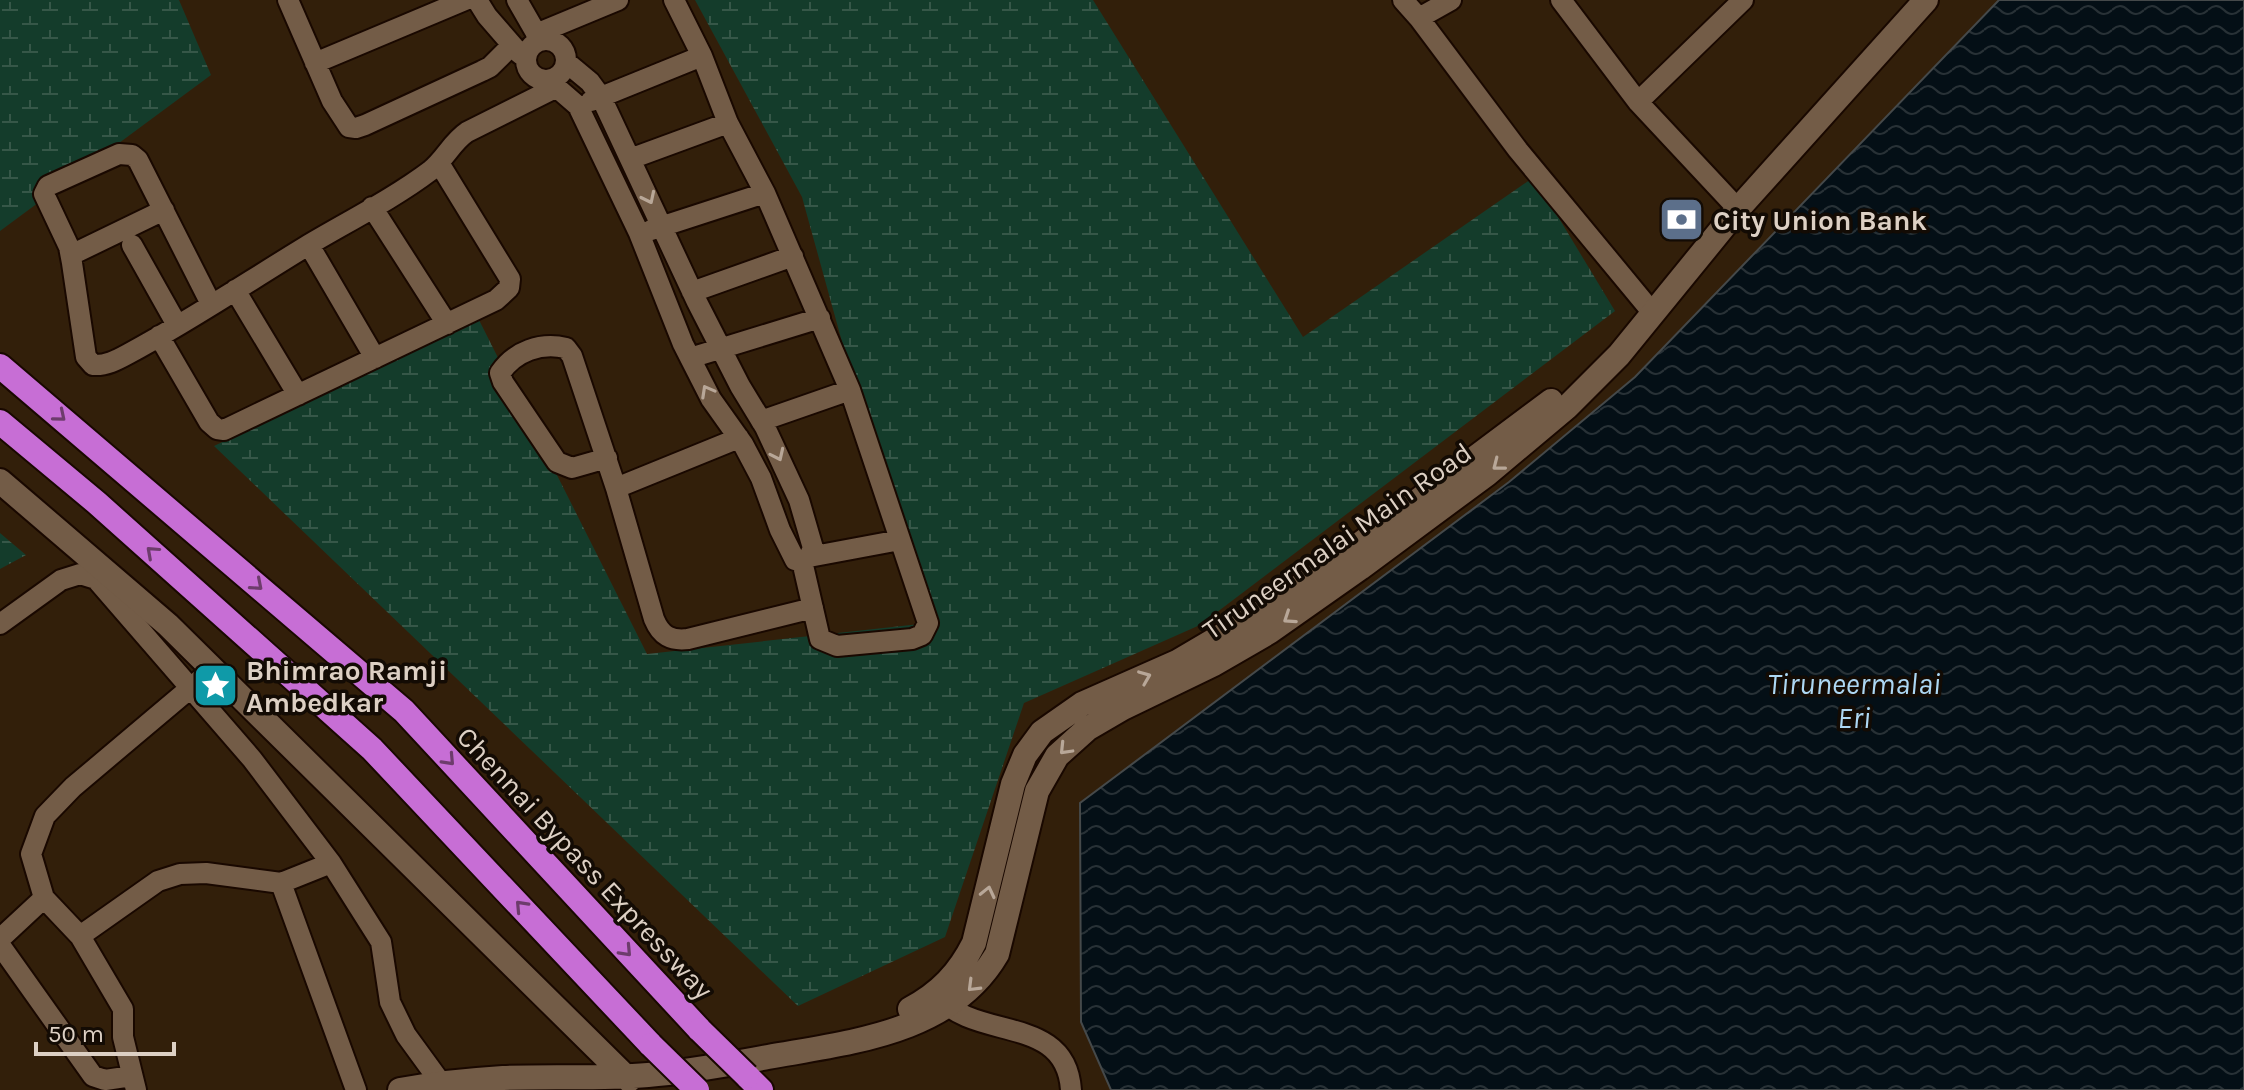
<svg xmlns="http://www.w3.org/2000/svg" width="2244" height="1090" font-family="Karla,sans-serif">
  <defs>
    <pattern id="wetland-marsh" width="20" height="14" patternUnits="userSpaceOnUse" patternTransform="scale(2)"><rect width="20" height="14" fill="#143c2b"/><path d="M1 5h8M5 5V1M11 12h8M15 12V8" fill="none" stroke="#365748"/></pattern>
    <pattern id="water-waves" width="16" height="10" patternUnits="userSpaceOnUse" patternTransform="scale(2)"><rect width="16" height="10" fill="#040f16"/><path d="M0 5q4-4 8 0t8 0" fill="none" stroke="#283136"/></pattern>
  </defs>
  <rect width="100%" height="100%" fill="#321f0a"/>
  <path fill="url(#wetland-marsh)" d="M 0,0 L 179,0 L 211,75 L 0,231 Z
    M 695,0 L 1093,0 L 1303,337 L 1534,177 L 1615,311 L 1200,625 L 1024,703 L 945,937 L 798,1006 L 214,446 L 478,318 L 647,654 L 920,624 L 802,197 Z
    M 0,533 L 26,555 L 0,569 Z"/>
  <path fill="url(#water-waves)" stroke="#45494a" stroke-width="2" d="M 1999,0 L 2244,0 L 2244,1090 L 1111,1090 L 1081,1022 L 1080,803 L 1509,482 L 1635,377 Z"/>
  <g fill="none" stroke-linecap="round" stroke-linejoin="round">
    <defs>
      <path id="street" d="M 288,0 L 332,101 L 349,127 L 356,128 L 365,125 L 482,71 L 490,67 L 512,45
        M 477,0 L 487,16 L 520,54
        M 517,0 L 540,40
        M 674,0 L 702,56 L 728,123 L 765,193 L 850,390 L 928,623 L 922,635 L 912,639 L 837,646 L 820,639 L 802,561
        M 1403,0 L 1419,18 L 1518,150 L 1652,312
        M 1561,0 L 1638,102 L 1738,209
        M 1419,18 L 1451,0
        M 536,34 L 618,0
        M526 60a20 20 0 1 1 40 0a20 20 0 1 1-40 0Z
        M 315,63 L 465,0
        M 548,80 L 578,106 L 639,233 L 683,344 L 711,399 L 743,444 L 761,478 L 780,530 L 795,560 L 802,561 L 809,557 L 813,548 L 799,500 L 765,427 L 740,386 L 697,302 L 601,97 L 590,82 L 566,62
        M 591,101 L 702,56
        M 1638,102 L 1743,0
        M 630,159 L 728,123
        M 372,207 L 447,324
        M 651,230 L 765,193
        M 132,245 L 177,325
        M 309,245 L 375,358
        M 71,255 L 164,210
        M 235,290 L 298,395
        M 692,292 L 793,256
        M 211,304 L 138,160 L 132,155 L 119,154 L 48,186 L 44,194 L 69,247 L 72,263 L 86,357 L 93,365 C 106,366 117,360 128,354 C 188,322 246,283 305,247 C 345,223 393,199 430,171 C 445,159 452,142 467,132 L 555,88
        M 159,336 L 209,422 L 217,429 L 224,430 L 496,300 L 509,288 L 510,279 L 439,163
        M 690,358 L 820,318
        M 761,421 L 850,390
        M 607,458 L 572,468 L 557,462 L 503,382 L 500,373 C 515,351 541,342 566,348 L 572,356 L 616,488 L 739,438
        M 616,488 L 654,619 C 661,636 671,641 688,639 L 813,608
        M 809,557 L 900,540
        M 0,624 L 61,580 L 80,574 L 96,579 L 252,759 L 331,863 L 381,942 L 390,1002 L 406,1035 L 441,1083
        M 281,883 L 356,1090
        M 80,936 L 158,881 L 180,874 L 206,873 L 281,883 L 331,863
        M 0,939 L 44,898
        M 0,945 L 93,1076 L 105,1080 L 132,1076
        M 938,996 C 975,1042 1066,1013 1071,1090
        M 136,1090 L 123,1037 L 123,1009 L 80,936 L 44,898 L 31,854 L 45,816 L 73,787 L 213,669"/>
      <path id="secondary" d="M 0,481 L 168,625 L 629,1080
        M 910,1009 C 940,993 959,973 974,943 L 1013,784 L 1025,755 L 1042,732 L 1082,704 L 1177,662 L 1267,609 L 1348,553 L 1551,401
        M 400,1090 C 434,1084 468,1080 503,1078 C 551,1076 600,1079 648,1075 C 688,1072 729,1064 768,1057 C 851,1042 951,1033 997,954 L 1037,791 L 1057,756 L 1087,729 L 1123,708 L 1214,664 L 1269,632 L 1360,568 L 1487,474 L 1567,407 L 1619,355 L 1738,209 L 1926,0"/>
      <path id="highway" d="M 0,366 L 404,711 L 700,1030
        M 0,422 L 97,503 L 372,749 L 651,1045
        M 747,1076 L 761,1090"/>
    </defs>
    <use href="#street" stroke="#190800" stroke-width="24"/>
    <use href="#secondary" stroke="#190800" stroke-width="28"/>
    <use href="#highway" stroke="#190800" stroke-width="28"/>
    <use href="#street" stroke="#735c47" stroke-width="20"/>
    <use href="#secondary" stroke="#735c47" stroke-width="24"/>
    <use href="#highway" stroke="#c76ed5" stroke-width="24"/>
    <defs>
      <path id="highway-bridge" d="M 700,1030 L 747,1076
        M 651,1045 L 697,1090"/>
    </defs>
    <use href="#highway-bridge" stroke="#190800" stroke-width="28" stroke-linecap="butt"/>
    <use href="#highway-bridge" stroke="#c76ed5" stroke-width="24"/>
  </g>
  <defs><path id="oneway-chevron" d="M-2-3.5L2.5 0L-2 3.5" fill="none" stroke-width="1.6" stroke-linecap="round" stroke-linejoin="round" transform="scale(2)"/></defs>
  <g stroke="#b8a798">
    <use href="#oneway-chevron" transform="translate(649 198) rotate(64)"/>
    <use href="#oneway-chevron" transform="translate(707 391) rotate(-119)"/>
    <use href="#oneway-chevron" transform="translate(778 455) rotate(65)"/>
    <use href="#oneway-chevron" transform="translate(1498 465) rotate(142)"/>
    <use href="#oneway-chevron" transform="translate(1289 618) rotate(146)"/>
    <use href="#oneway-chevron" transform="translate(1145 677) rotate(-22)"/>
    <use href="#oneway-chevron" transform="translate(1065 749) rotate(134)"/>
    <use href="#oneway-chevron" transform="translate(988 892) rotate(-77)"/>
    <use href="#oneway-chevron" transform="translate(973 986) rotate(135)"/>
  </g>
  <g stroke="#6d3c6c">
    <use href="#oneway-chevron" transform="translate(60 416) rotate(40)"/>
    <use href="#oneway-chevron" transform="translate(152 552) rotate(-138)"/>
    <use href="#oneway-chevron" transform="translate(257 585) rotate(41)"/>
    <use href="#oneway-chevron" transform="translate(449 760) rotate(47)"/>
    <use href="#oneway-chevron" transform="translate(521 906) rotate(-133)"/>
    <use href="#oneway-chevron" transform="translate(626 951) rotate(47)"/>
  </g>
  <defs>
    <symbol id="bank-square" viewBox="-11 -11 22 22"><rect x="-9" y="-9" width="18" height="18" rx="4" fill="#5c6f8a" stroke="#130b04"/><path d="M-6-4H6V4H-6ZM0-2.3a2.3 2.3 0 1 0 0 4.6a2.3 2.3 0 1 0 0-4.6Z" fill="#fff"/></symbol>
    <symbol id="sight-square" viewBox="-11 -11 22 22"><rect x="-9" y="-9" width="18" height="18" rx="4" fill="#0f9aa8" stroke="#130b04"/><path d="M0-6L1.8-2.2L6-1.7L2.9 1.2L3.7 5.4L0 3.3L-3.7 5.4L-2.9 1.2L-6-1.7L-1.8-2.2Z" fill="#fff"/></symbol>
  </defs>
  <g fill-rule="evenodd">
    <use href="#bank-square" x="1656" y="194" width="51" height="51"/>
    <use href="#sight-square" x="190" y="660" width="51" height="51"/>
  </g>
  <g text-anchor="middle" dominant-baseline="central" stroke-width="7" stroke-linejoin="round" paint-order="stroke">
    <g font-size="28" font-weight="bold" fill="#ddd0c4" stroke="#130b04" text-anchor="start">
      <text x="1713" y="220">City Union Bank</text>
      <text x="246" y="670">Bhimrao Ramji<tspan x="246" dy="32">Ambedkar</tspan></text>
    </g>
    <g font-size="28" fill="#ddd0c4" stroke="#130b04">
      <text transform="translate(1337 541) rotate(-35)">Tiruneermalai Main Road</text>
      <text transform="translate(585 863) rotate(47)">Chennai Bypass Expressway</text>
    </g>
    <g font-size="30" font-style="italic" fill="#add7f3" stroke="#130b04">
      <text x="1854" y="684">Tiruneermalai<tspan x="1854" dy="34">Eri</tspan></text>
    </g>
  </g>
  <path d="M36 1042v12h138v-12" fill="none" stroke="#ddd0c4" stroke-width="4"/>
  <text x="48" y="1042" font-size="24" fill="#ddd0c4" stroke="#130b04" stroke-width="6" paint-order="stroke">50 m</text>
</svg>
